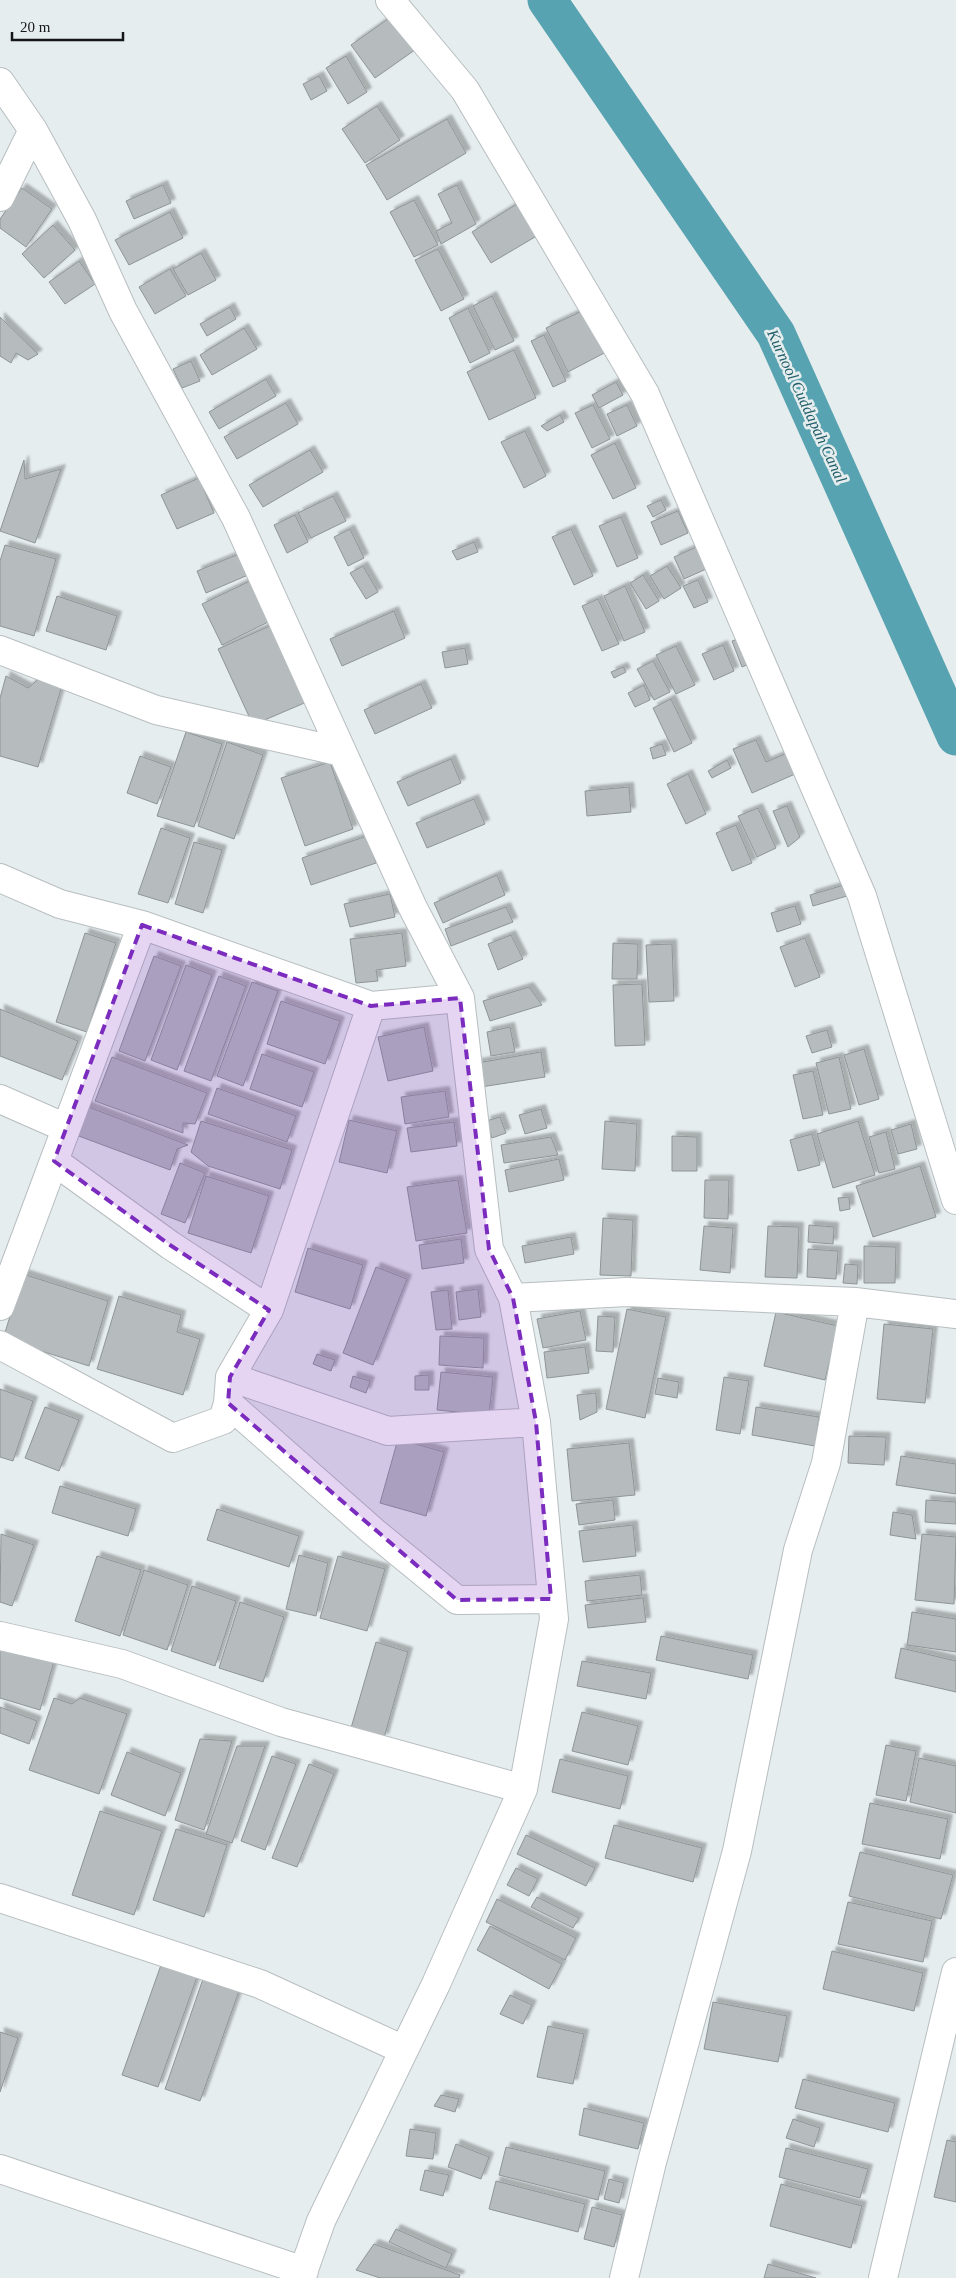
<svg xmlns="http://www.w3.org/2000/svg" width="956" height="2278" font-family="Georgia,serif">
  <defs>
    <filter id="shadow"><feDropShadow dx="4.5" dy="-4.5" stdDeviation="1" flood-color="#0004"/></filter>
  </defs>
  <rect width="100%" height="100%" fill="#e6edee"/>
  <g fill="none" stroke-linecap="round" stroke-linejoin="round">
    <path stroke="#58a3b1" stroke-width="39" d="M 547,0 L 776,334 L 956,736"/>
  </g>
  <path fill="#b6bcbe" stroke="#8f9597" filter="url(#shadow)" d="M 402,9 L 426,42 L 375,78 L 351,45 Z
    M 346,56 L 367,92 L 348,104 L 326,68 Z
    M 319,76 L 327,91 L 311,100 L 303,84 Z
    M 377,106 L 400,140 L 365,163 L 342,129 Z
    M 447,119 L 466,153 L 387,200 L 366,165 Z
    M 163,185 L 171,203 L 134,219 L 126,201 Z
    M 457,185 L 476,224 L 441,244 L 436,231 L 452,223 L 438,194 Z
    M 22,188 L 52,209 L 26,247 L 0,228 L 0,219 Z
    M 525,199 L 545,231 L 491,263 L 472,232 Z
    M 414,200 L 438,245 L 414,257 L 390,212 Z
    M 170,212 L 183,238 L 129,265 L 115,240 Z
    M 53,225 L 75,250 L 44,278 L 22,254 Z
    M 438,249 L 464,299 L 441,311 L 415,260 Z
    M 201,253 L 216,280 L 188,295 L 173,269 Z
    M 79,261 L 95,284 L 65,304 L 49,282 Z
    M 170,269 L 186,296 L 155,314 L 139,287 Z
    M 492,296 L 514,341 L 495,350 L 473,306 Z
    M 230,307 L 236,319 L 207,336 L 200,324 Z
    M 468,308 L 490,353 L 470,363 L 449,318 Z
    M 586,309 L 608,351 L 568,372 L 546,328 Z
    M 0,317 L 38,354 L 28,360 L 16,353 L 11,363 L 0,356 Z
    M 244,328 L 257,349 L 212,375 L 200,355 Z
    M 544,335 L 566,381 L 553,387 L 531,341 Z
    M 514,350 L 536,398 L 489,420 L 467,372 Z
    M 191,361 L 200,381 L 182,388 L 173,369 Z
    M 266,379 L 276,396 L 219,429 L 209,412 Z
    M 616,382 L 623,395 L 599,408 L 592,395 Z
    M 286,403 L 298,424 L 237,459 L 224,437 Z
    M 593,405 L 610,439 L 592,448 L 575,413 Z
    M 627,405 L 637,426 L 617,436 L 607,414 Z
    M 560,415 L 564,422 L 547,431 L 541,426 Z
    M 525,431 L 546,476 L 524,488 L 501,442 Z
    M 615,443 L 636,488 L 613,499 L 591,455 Z
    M 310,450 L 323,472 L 263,507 L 249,485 Z
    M 24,460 L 25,479 L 61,469 L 35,543 L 0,531 Z
    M 199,478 L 214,513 L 177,529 L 161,495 Z
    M 333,496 L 346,521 L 311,538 L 298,513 Z
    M 661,500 L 666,510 L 653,517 L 647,506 Z
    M 678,511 L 688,533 L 661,545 L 651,522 Z
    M 295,515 L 308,542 L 287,553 L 274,525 Z
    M 621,517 L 638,558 L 617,567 L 599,526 Z
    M 350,529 L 364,558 L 348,566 L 334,537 Z
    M 571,529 L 593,576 L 574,585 L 552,537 Z
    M 474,542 L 478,552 L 457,560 L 452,551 Z
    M 703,544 L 713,566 L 684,579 L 674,557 Z
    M 5,545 L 56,559 L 34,636 L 0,626 L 0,561 Z
    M 239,554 L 248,575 L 206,593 L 197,571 Z
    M 363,566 L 378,592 L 366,599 L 350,573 Z
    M 667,566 L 681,588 L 664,599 L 650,576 Z
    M 643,575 L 659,601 L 646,609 L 630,583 Z
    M 252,580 L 272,620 L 222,645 L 202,604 Z
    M 698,580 L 708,602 L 694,608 L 683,586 Z
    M 625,586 L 645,632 L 624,641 L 604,596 Z
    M 57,596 L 117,616 L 106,650 L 46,631 Z
    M 598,599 L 619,644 L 602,651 L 582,606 Z
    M 394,611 L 405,638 L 342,666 L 330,639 Z
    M 274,624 L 309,701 L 253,725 L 218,649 Z
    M 746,636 L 756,661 L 742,667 L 732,641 Z
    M 723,645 L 734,671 L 714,680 L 702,654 Z
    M 676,646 L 695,685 L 676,694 L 656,655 Z
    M 465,648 L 468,664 L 445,668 L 442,652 Z
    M 653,661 L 670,692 L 654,700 L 637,669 Z
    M 623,667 L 626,672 L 614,678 L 611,672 Z
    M 6,676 L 28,688 L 42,676 L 63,682 L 38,767 L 0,756 L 0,698 Z
    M 421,684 L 432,708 L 375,734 L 364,710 Z
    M 644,685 L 650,700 L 635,707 L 628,693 Z
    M 671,699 L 692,743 L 674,752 L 653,708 Z
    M 186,732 L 222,744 L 194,827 L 157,816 Z
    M 756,740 L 766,762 L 802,747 L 811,767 L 752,793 L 733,749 Z
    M 227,742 L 263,755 L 234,839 L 198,826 Z
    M 662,744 L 666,755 L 653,759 L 650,748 Z
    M 140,756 L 171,767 L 157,804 L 127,793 Z
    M 451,759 L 461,783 L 408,806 L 397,782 Z
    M 727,760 L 731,768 L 712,778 L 708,771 Z
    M 330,762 L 353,829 L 305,846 L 281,778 Z
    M 688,774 L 706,814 L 686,824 L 667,784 Z
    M 629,787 L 631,812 L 587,816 L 585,791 Z
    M 474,799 L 485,824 L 427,848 L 416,823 Z
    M 787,806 L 800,837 L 788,847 L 773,811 Z
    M 758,808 L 776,848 L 757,857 L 738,816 Z
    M 736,825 L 752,863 L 732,871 L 716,833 Z
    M 161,828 L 190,838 L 168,903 L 138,894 Z
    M 367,836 L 376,863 L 311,885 L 302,858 Z
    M 194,842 L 222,850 L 203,913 L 175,904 Z
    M 497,875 L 505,895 L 443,923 L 434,903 Z
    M 844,885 L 847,896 L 813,906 L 810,895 Z
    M 390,894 L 395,917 L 350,927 L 344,904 Z
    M 795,906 L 801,924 L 777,932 L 771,913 Z
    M 506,907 L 513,922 L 451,946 L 445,929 Z
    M 85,933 L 116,943 L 87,1032 L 56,1022 Z
    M 402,933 L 406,966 L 376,970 L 378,981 L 356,983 L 350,939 Z
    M 511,935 L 523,959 L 498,970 L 488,944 Z
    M 805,938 L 820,977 L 795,987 L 780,947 Z
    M 613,943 L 638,944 L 637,979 L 612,979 Z
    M 672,944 L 674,1001 L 649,1002 L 646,945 Z
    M 154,956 L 181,966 L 145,1061 L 119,1051 Z
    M 186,965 L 212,975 L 177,1070 L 151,1060 Z
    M 219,976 L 246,986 L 211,1081 L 184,1071 Z
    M 252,982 L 278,991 L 243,1086 L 217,1076 Z
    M 642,984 L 645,1045 L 615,1046 L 613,985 Z
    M 529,987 L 542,1005 L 490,1021 L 483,1001 Z
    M 281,1001 L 340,1021 L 325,1064 L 267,1044 Z
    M 0,1009 L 78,1041 L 62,1080 L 0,1056 Z
    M 424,1027 L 433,1071 L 388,1081 L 378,1037 Z
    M 510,1027 L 515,1052 L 491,1056 L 487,1032 Z
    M 827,1030 L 832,1047 L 812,1053 L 806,1036 Z
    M 864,1049 L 879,1099 L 859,1105 L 844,1055 Z
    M 541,1052 L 545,1077 L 481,1087 L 477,1063 Z
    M 262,1054 L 314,1072 L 302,1107 L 250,1089 Z
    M 112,1057 L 207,1093 L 195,1124 L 183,1123 L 183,1133 L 95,1101 Z
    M 839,1057 L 851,1109 L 829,1114 L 816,1063 Z
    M 813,1071 L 823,1115 L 803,1119 L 793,1075 Z
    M 217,1088 L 296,1116 L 287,1142 L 208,1114 Z
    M 445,1091 L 449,1117 L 405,1124 L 401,1097 Z
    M 86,1106 L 188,1145 L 177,1149 L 170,1170 L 76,1135 Z
    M 541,1109 L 547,1128 L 525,1134 L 519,1115 Z
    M 500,1117 L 506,1133 L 492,1138 L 486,1121 Z
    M 349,1120 L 397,1131 L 387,1173 L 339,1162 Z
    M 201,1121 L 292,1150 L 280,1189 L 208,1166 L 191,1152 Z
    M 605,1121 L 637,1124 L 635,1171 L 602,1169 Z
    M 858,1121 L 875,1175 L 833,1188 L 817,1134 Z
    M 454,1122 L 457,1146 L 411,1152 L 407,1128 Z
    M 911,1124 L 917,1149 L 898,1154 L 891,1130 Z
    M 886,1132 L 895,1169 L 879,1173 L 869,1137 Z
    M 812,1134 L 820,1165 L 798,1171 L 790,1140 Z
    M 672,1136 L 697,1137 L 697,1171 L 672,1171 Z
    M 551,1137 L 558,1155 L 504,1163 L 501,1145 Z
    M 559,1159 L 564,1180 L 509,1192 L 505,1170 Z
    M 180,1163 L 205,1173 L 185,1223 L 161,1214 Z
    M 920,1166 L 936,1217 L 873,1237 L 856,1186 Z
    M 206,1176 L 269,1196 L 251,1253 L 188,1233 Z
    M 458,1180 L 467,1233 L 416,1241 L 407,1187 Z
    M 705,1180 L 729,1180 L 728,1219 L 704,1218 Z
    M 849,1197 L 850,1209 L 840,1211 L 838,1198 Z
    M 603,1218 L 633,1220 L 631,1276 L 600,1275 Z
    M 809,1225 L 834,1227 L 833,1244 L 808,1242 Z
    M 704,1226 L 733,1228 L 730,1273 L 700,1270 Z
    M 768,1226 L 799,1227 L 797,1278 L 765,1277 Z
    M 571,1237 L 574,1254 L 525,1263 L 522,1246 Z
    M 461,1239 L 464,1263 L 422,1269 L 419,1245 Z
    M 864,1246 L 896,1247 L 895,1283 L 864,1283 Z
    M 308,1248 L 363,1265 L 350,1309 L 295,1292 Z
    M 808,1249 L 838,1251 L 836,1279 L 807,1277 Z
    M 845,1264 L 858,1265 L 857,1284 L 843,1283 Z
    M 376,1267 L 407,1279 L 373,1365 L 343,1353 Z
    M 23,1274 L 108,1301 L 89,1366 L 3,1339 Z
    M 478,1289 L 481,1317 L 459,1320 L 456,1292 Z
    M 448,1290 L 452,1329 L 436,1330 L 431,1292 Z
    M 119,1296 L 181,1315 L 177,1332 L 200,1339 L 183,1395 L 97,1369 Z
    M 627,1309 L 666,1317 L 645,1418 L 606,1409 Z
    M 580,1311 L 586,1340 L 543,1348 L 537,1319 Z
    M 776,1312 L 838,1326 L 825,1380 L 764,1366 Z
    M 598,1316 L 615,1317 L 613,1352 L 596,1351 Z
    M 884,1324 L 933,1329 L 925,1403 L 877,1399 Z
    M 440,1336 L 484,1338 L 483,1368 L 439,1365 Z
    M 585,1347 L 589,1373 L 547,1378 L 544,1352 Z
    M 317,1354 L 335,1360 L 331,1371 L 313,1364 Z
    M 441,1372 L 493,1377 L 489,1415 L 437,1410 Z
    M 429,1375 L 429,1390 L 415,1390 L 415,1376 Z
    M 353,1376 L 370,1381 L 366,1393 L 350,1387 Z
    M 724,1377 L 749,1381 L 740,1434 L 716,1430 Z
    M 658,1378 L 679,1382 L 677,1398 L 655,1394 Z
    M 0,1389 L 33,1401 L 13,1461 L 0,1457 Z
    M 596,1393 L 597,1412 L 580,1420 L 577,1395 Z
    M 45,1407 L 79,1420 L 59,1471 L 25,1458 Z
    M 756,1407 L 819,1417 L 815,1446 L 752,1435 Z
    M 849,1436 L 886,1437 L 884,1465 L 848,1463 Z
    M 398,1439 L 444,1452 L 426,1516 L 380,1503 Z
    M 629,1443 L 635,1495 L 572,1501 L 567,1449 Z
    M 901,1456 L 956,1464 L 956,1494 L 896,1485 Z
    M 60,1486 L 136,1509 L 128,1536 L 52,1513 Z
    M 613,1500 L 615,1520 L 579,1525 L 576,1504 Z
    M 926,1500 L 956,1502 L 956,1524 L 925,1522 Z
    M 217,1509 L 299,1536 L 289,1567 L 207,1540 Z
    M 893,1512 L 912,1515 L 916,1539 L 890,1535 Z
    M 633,1525 L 636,1556 L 583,1562 L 579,1531 Z
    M 1,1534 L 34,1545 L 12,1606 L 0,1602 Z
    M 922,1534 L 956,1537 L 954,1604 L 915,1600 Z
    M 299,1555 L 328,1563 L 316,1616 L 286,1609 Z
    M 97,1556 L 141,1570 L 120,1636 L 75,1621 Z
    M 338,1556 L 385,1569 L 367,1631 L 320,1618 Z
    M 144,1570 L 188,1585 L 167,1650 L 123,1635 Z
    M 640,1575 L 642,1595 L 587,1601 L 585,1581 Z
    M 192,1586 L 236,1601 L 215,1666 L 171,1651 Z
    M 643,1598 L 646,1622 L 588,1628 L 585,1605 Z
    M 240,1602 L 284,1617 L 263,1682 L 219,1668 Z
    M 912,1612 L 956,1619 L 956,1652 L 907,1645 Z
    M 0,1634 L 57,1651 L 40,1710 L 0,1698 Z
    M 661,1636 L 753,1655 L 748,1679 L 656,1660 Z
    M 376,1642 L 408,1652 L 384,1738 L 351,1728 Z
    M 901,1648 L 956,1661 L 956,1692 L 895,1678 Z
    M 582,1661 L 651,1673 L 646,1699 L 577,1686 Z
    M 54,1698 L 72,1704 L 80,1698 L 127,1714 L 99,1794 L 29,1770 Z
    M 0,1707 L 37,1721 L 29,1744 L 0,1733 Z
    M 582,1712 L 638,1726 L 628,1765 L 572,1751 Z
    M 200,1739 L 232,1741 L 204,1830 L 175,1820 Z
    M 886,1745 L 916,1751 L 906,1801 L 876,1795 Z
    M 237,1746 L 265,1746 L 232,1843 L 206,1834 Z
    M 127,1752 L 181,1773 L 165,1816 L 111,1795 Z
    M 272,1756 L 296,1764 L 265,1850 L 241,1841 Z
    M 919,1758 L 956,1766 L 956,1813 L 910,1802 Z
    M 560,1759 L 628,1776 L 620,1809 L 552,1792 Z
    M 309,1764 L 334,1774 L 297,1867 L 272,1858 Z
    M 870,1803 L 948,1819 L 940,1859 L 862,1844 Z
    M 100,1811 L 162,1831 L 134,1915 L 72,1895 Z
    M 614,1825 L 702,1848 L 693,1882 L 605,1858 Z
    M 176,1829 L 227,1845 L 204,1917 L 153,1900 Z
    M 526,1835 L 595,1868 L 586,1886 L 517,1854 Z
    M 860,1852 L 953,1875 L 941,1919 L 849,1896 Z
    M 516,1868 L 538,1879 L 529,1896 L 507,1885 Z
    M 537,1897 L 579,1918 L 573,1928 L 531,1907 Z
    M 497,1899 L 576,1938 L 565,1960 L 486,1922 Z
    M 848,1902 L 932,1921 L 923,1962 L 838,1944 Z
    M 490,1926 L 562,1964 L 549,1989 L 477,1950 Z
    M 832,1951 L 923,1973 L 914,2011 L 823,1989 Z
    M 161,1965 L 197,1977 L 158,2087 L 122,2075 Z
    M 203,1979 L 239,1991 L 200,2101 L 165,2089 Z
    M 510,1995 L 532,2005 L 523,2024 L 500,2014 Z
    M 713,2002 L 787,2016 L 778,2062 L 704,2049 Z
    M 548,2026 L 584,2034 L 573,2084 L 537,2077 Z
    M 0,2032 L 18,2038 L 0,2092 Z
    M 803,2079 L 895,2103 L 888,2132 L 795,2108 Z
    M 441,2095 L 459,2099 L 455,2112 L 434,2106 Z
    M 584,2108 L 644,2123 L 638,2149 L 579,2135 Z
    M 793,2119 L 820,2128 L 814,2147 L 786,2138 Z
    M 410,2129 L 436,2133 L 433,2159 L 406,2156 Z
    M 947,2140 L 956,2142 L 956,2202 L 934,2197 Z
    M 456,2144 L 489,2157 L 481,2179 L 448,2167 Z
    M 506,2147 L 605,2171 L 598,2200 L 499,2175 Z
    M 786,2148 L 868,2169 L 860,2198 L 779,2177 Z
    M 425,2170 L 449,2175 L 443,2196 L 420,2190 Z
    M 609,2179 L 624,2183 L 619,2203 L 604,2199 Z
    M 496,2181 L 585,2204 L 578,2232 L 489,2209 Z
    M 781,2184 L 862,2206 L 851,2248 L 770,2226 Z
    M 592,2207 L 622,2215 L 614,2247 L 584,2239 Z
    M 396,2229 L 452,2254 L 446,2268 L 389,2242 Z
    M 374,2244 L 460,2275 L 459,2278 L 380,2278 L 356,2270 Z
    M 768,2264 L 816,2278 L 764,2278 Z"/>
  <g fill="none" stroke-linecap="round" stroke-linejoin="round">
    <defs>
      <path id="street" d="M 390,0 L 465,90 L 645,394 L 862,896 L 956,1200
        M 0,82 L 33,130 L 82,220 L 123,311 L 236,518 L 413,908 L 460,998 L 489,1249 L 513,1298 L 536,1422 L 554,1619 L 523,1789 L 436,1984 L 321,2221 L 301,2278
        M 0,197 L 33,130
        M 0,650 L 156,710 L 342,752
        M 0,878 L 60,904 L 142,925 L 371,1006 L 460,998
        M 0,1099 L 66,1128
        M 513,1298 L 627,1292 L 855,1302 L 956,1314
        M 0,1306 L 142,925
        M 269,1310 L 371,1006
        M 0,1345 L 173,1438 L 223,1420 L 228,1403 L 230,1377 L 269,1310 L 170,1245 L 54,1161
        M 230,1377 L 388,1431 L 536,1422
        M 228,1403 L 374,1532 L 457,1600 L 551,1599
        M 0,1636 L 122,1664 L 281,1722 L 523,1789
        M 0,1898 L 260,1984 L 404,2050
        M 0,2169 L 304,2271
        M 624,2278 L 652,2162 L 737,1851 L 798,1550 L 826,1463 L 855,1302
        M 883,2278 L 956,1972"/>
    </defs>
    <use href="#street" stroke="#b8bec0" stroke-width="30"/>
    <use href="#street" stroke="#fff" stroke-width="28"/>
  </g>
  <path fill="#7b2cbf" fill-opacity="0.2" stroke="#7b2cbf" stroke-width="4" stroke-dasharray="10 6" stroke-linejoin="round" d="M 142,925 L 371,1006 L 460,998 L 489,1249 L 513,1298 L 536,1422 L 551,1599 L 457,1600 L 228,1403 L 230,1377 L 269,1310 L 170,1245 L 54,1161 Z"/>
  <g text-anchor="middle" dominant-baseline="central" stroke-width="5" stroke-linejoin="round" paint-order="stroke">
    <g font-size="16" font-style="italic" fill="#205e69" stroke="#e6edee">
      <text transform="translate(807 406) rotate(65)">Kurnool Cuddapah Canal</text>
    </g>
  </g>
  <path d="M12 32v8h111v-8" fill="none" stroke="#141617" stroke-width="2.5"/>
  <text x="20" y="32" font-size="15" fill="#141617" stroke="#e6edee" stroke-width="4" paint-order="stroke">20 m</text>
</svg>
